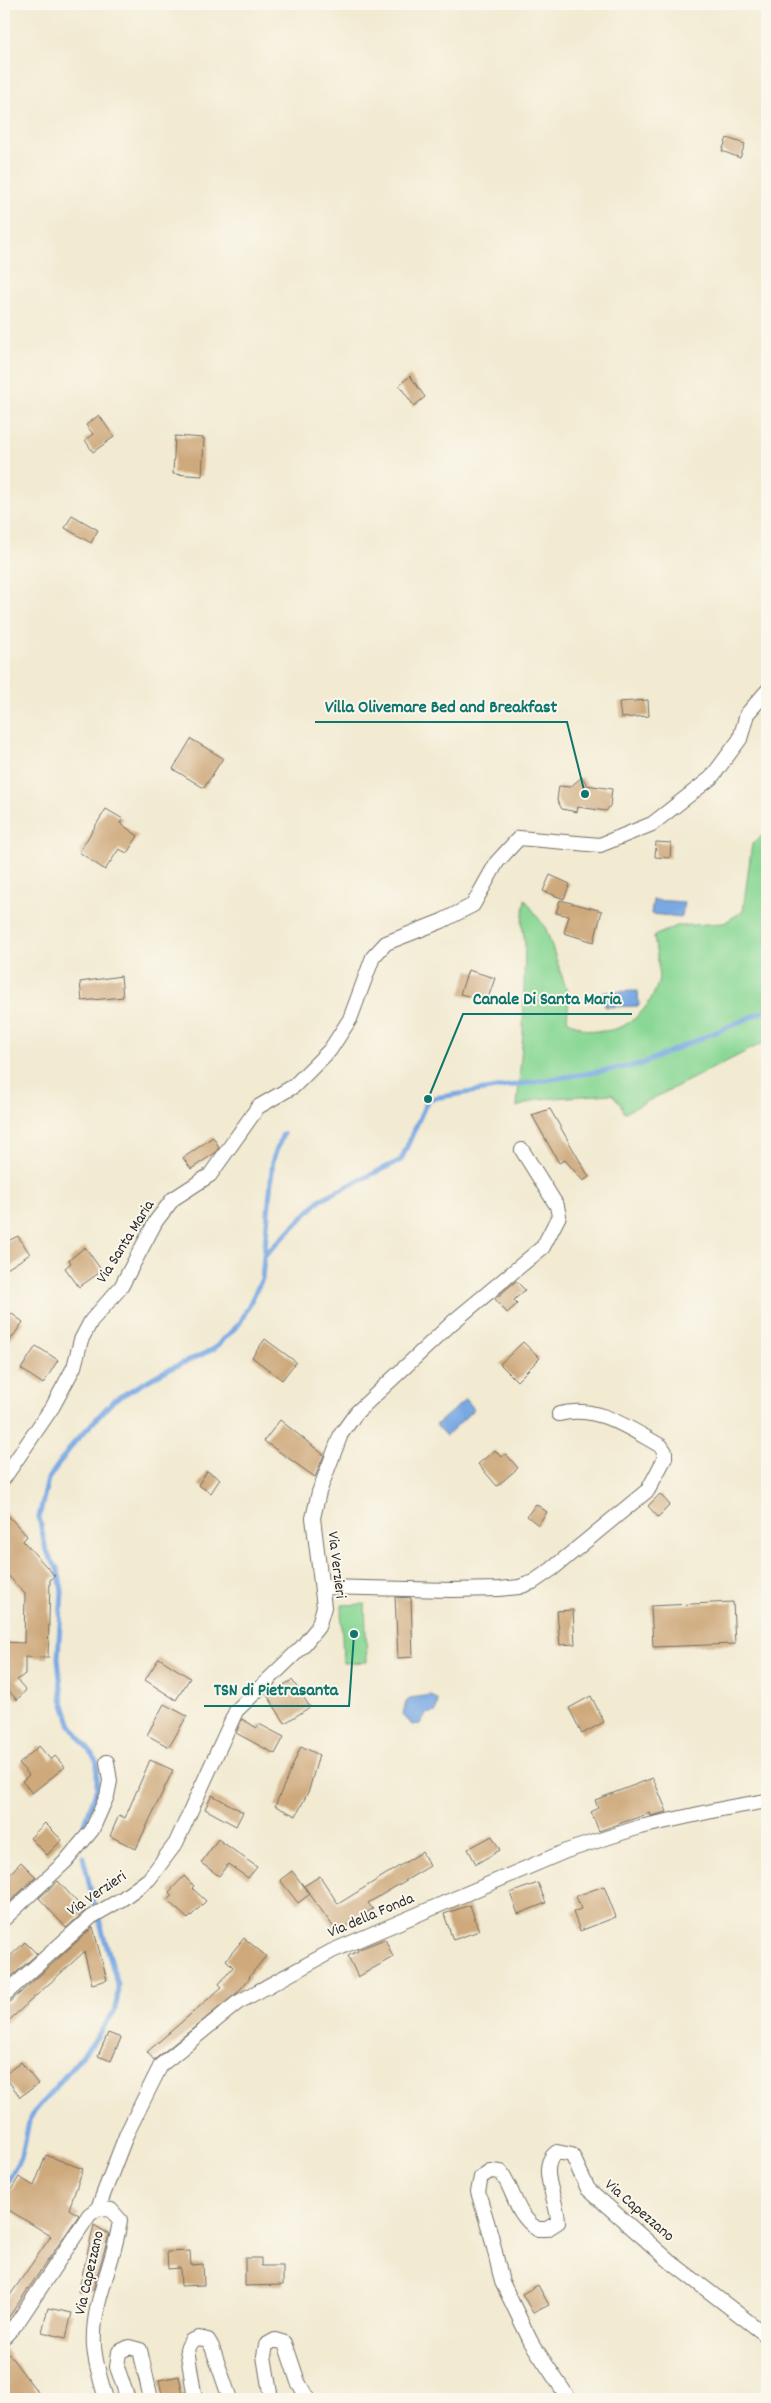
<svg xmlns="http://www.w3.org/2000/svg" width="771" height="2403" font-family="Dekko,sans-serif">
  <rect width="100%" height="100%" fill="#fbf7ec"/>
  <filter id="ink" filterUnits="userSpaceOnUse"><feTurbulence type="fractalNoise" baseFrequency=".02" numOctaves="2"/><feDisplacementMap in="SourceGraphic" scale="10" xChannelSelector="R" yChannelSelector="G"/><feConvolveMatrix kernelMatrix="1 2 1 2 8 2 1 2 1" color-interpolation-filters="sRGB"/></filter>
  <filter id="wash" filterUnits="userSpaceOnUse"><feTurbulence type="fractalNoise" baseFrequency=".0096" numOctaves="4" result="noise"/><feDisplacementMap in="SourceGraphic" scale="20" xChannelSelector="R" yChannelSelector="G"/><feGaussianBlur stdDeviation="1.12" result="paint"/><feColorMatrix in="noise" values="0 0 0 0 0 0 0 0 0 0 0 0 0 0 0 0 0 1.4 0 .05"/><feComposite in="paint" operator="in"/></filter>
  <g filter="url(#wash)">
    <rect width="100%" height="100%" fill="#f2ead1"/>
    <path fill="#8bd896" stroke="#5b8260" d="M 767,832 L 767,1041 L 624,1113 L 620,1103 L 612,1094 L 539,1099 L 517,1107 L 523,1033 L 525,944 L 522,922 L 525,899 L 546,929 L 569,997 L 567,1020 C 573,1023 581,1029 588,1030 C 621,1037 648,1014 658,983 C 661,973 655,947 654,936 L 677,926 L 724,923 L 743,911 L 752,844 Z
      M 365,1604 L 367,1662 L 343,1663 L 341,1605 Z"/>
    <path fill="#79a9e3" stroke="#526a87" d="M 653,900 L 684,902 L 682,917 L 651,914 Z
      M 638,991 L 639,1006 L 605,1007 L 604,992 Z
      M 466,1399 L 474,1409 L 446,1436 L 436,1425 Z
      M 431,1695 L 438,1700 L 436,1712 L 426,1714 L 420,1724 L 412,1725 L 403,1715 L 406,1702 L 410,1698 Z"/>
    <g fill="none" stroke-linecap="round" stroke-linejoin="round">
      <path stroke="#79a9e3" stroke-width="5" d="M 265,1255 L 321,1199 L 401,1160 L 428,1099 L 639,1065 L 767,1010
        M 85,1823 L 97,1788 L 97,1761 L 71,1726 L 62,1698 L 58,1658 L 62,1591 L 58,1570 L 46,1550 L 39,1517 L 48,1479 L 73,1444 L 114,1400 L 163,1372 L 214,1349 L 240,1323 L 262,1279 L 273,1159 L 283,1134
        M 83,1857 L 94,1904
        M 4,2188 L 22,2155 L 30,2117 L 92,2044 L 114,2012 L 117,2000 L 118,1985 L 99,1920"/>
    </g>
    <g id="blocks">
      <path fill="#cea97b" d="M 727,138 L 745,144 L 740,158 L 722,151 Z
        M 410,376 L 425,397 L 414,406 L 399,385 Z
        M 99,415 L 114,437 L 93,452 L 85,440 L 93,434 L 86,425 Z
        M 175,436 L 204,438 L 202,476 L 173,474 Z
        M 72,515 L 98,530 L 91,543 L 65,528 Z
        M 648,700 L 649,716 L 621,718 L 619,702 Z
        M 191,739 L 223,758 L 204,788 L 173,769 Z
        M 582,777 L 587,785 L 612,789 L 610,806 L 606,811 L 578,807 L 577,812 L 562,809 L 557,800 L 559,786 L 570,787 Z
        M 106,809 L 123,819 L 120,823 L 138,836 L 127,853 L 119,849 L 105,870 L 79,852 Z
        M 656,842 L 671,843 L 670,858 L 655,857 Z
        M 550,875 L 570,884 L 564,899 L 543,891 Z
        M 560,900 L 602,911 L 594,942 L 564,933 L 569,916 L 556,913 Z
        M 468,970 L 495,978 L 487,1001 L 460,994 Z
        M 121,976 L 123,997 L 82,1001 L 80,982 Z
        M 550,1109 L 589,1177 L 583,1181 L 565,1160 L 559,1163 L 532,1115 Z
        M 213,1137 L 219,1147 L 215,1153 L 191,1169 L 183,1158 Z
        M 18,1236 L 30,1254 L 4,1271 L 4,1243 Z
        M 85,1247 L 102,1271 L 79,1287 L 65,1268 L 71,1263 L 69,1260 Z
        M 516,1281 L 525,1290 L 514,1300 L 517,1304 L 507,1313 L 495,1299 Z
        M 4,1308 L 23,1322 L 4,1349 Z
        M 265,1339 L 296,1362 L 282,1380 L 252,1357 Z
        M 523,1342 L 540,1358 L 517,1381 L 500,1364 Z
        M 36,1346 L 58,1360 L 43,1384 L 21,1369 Z
        M 280,1420 L 324,1455 L 315,1477 L 264,1441 Z
        M 495,1450 L 501,1457 L 506,1454 L 518,1468 L 497,1486 L 478,1464 Z
        M 207,1471 L 220,1479 L 211,1493 L 198,1485 Z
        M 660,1494 L 670,1505 L 658,1517 L 648,1506 Z
        M 536,1504 L 547,1512 L 538,1525 L 527,1516 Z
        M 4,1511 L 27,1536 L 23,1541 L 55,1576 L 50,1580 L 48,1658 L 25,1657 L 25,1674 L 17,1680 L 26,1690 L 17,1700 L 7,1689 L 4,1692 L 4,1642 L 24,1643 L 25,1594 L 4,1571 Z
        M 395,1597 L 411,1598 L 413,1657 L 398,1658 Z
        M 733,1602 L 735,1644 L 653,1647 L 651,1606 Z
        M 573,1610 L 575,1644 L 560,1645 L 557,1611 Z
        M 159,1658 L 190,1678 L 176,1700 L 145,1680 Z
        M 292,1680 L 310,1707 L 285,1723 L 267,1695 Z
        M 591,1696 L 604,1722 L 582,1734 L 569,1708 Z
        M 164,1704 L 187,1716 L 169,1747 L 147,1735 Z
        M 242,1719 L 257,1728 L 259,1724 L 284,1737 L 275,1754 L 236,1733 Z
        M 39,1746 L 51,1760 L 55,1756 L 65,1767 L 32,1793 L 22,1781 L 29,1775 L 19,1764 Z
        M 301,1746 L 319,1755 L 309,1790 L 296,1816 L 275,1806 Z
        M 150,1760 L 173,1770 L 136,1849 L 110,1836 L 119,1815 L 125,1818 Z
        M 653,1778 L 667,1812 L 651,1816 L 650,1813 L 599,1831 L 591,1812 L 598,1808 L 595,1800 Z
        M 212,1795 L 243,1812 L 236,1826 L 205,1809 Z
        M 45,1823 L 62,1840 L 47,1855 L 30,1838 Z
        M 492,1836 L 500,1850 L 476,1864 L 468,1849 Z
        M 218,1839 L 257,1867 L 248,1878 L 228,1864 L 219,1876 L 201,1863 Z
        M 422,1852 L 430,1866 L 368,1903 L 373,1909 L 337,1932 L 304,1886 L 320,1876 L 338,1904 Z
        M 21,1862 L 36,1877 L 4,1907 L 4,1880 Z
        M 292,1871 L 310,1894 L 298,1903 L 280,1880 Z
        M 184,1876 L 194,1886 L 192,1888 L 206,1901 L 188,1919 L 168,1901 L 172,1896 L 169,1892 Z
        M 58,1881 L 85,1911 L 66,1928 L 39,1898 Z
        M 538,1883 L 546,1903 L 518,1914 L 510,1893 Z
        M 604,1886 L 616,1917 L 580,1931 L 573,1912 L 581,1909 L 576,1896 Z
        M 470,1905 L 479,1931 L 453,1940 L 444,1914 Z
        M 93,1927 L 107,1980 L 92,1984 L 84,1952 L 4,2025 L 4,2004 L 10,2002 Z
        M 244,1938 L 266,1956 L 249,1977 L 250,1978 L 236,1994 L 154,2060 L 147,2052 L 222,1987 L 219,1984 L 233,1967 L 226,1960 Z
        M 385,1939 L 393,1957 L 358,1977 L 348,1956 L 358,1951 L 357,1950 Z
        M 25,1942 L 37,1954 L 4,1983 L 4,1962 Z
        M 108,2033 L 121,2038 L 111,2061 L 98,2056 Z
        M 21,2062 L 38,2084 L 20,2097 L 4,2075 Z
        M 46,2155 L 83,2169 L 69,2209 L 79,2215 L 4,2324 L 4,2304 L 51,2236 L 4,2207 L 4,2201 L 19,2177 L 34,2186 Z
        M 94,2225 L 109,2234 L 93,2290 L 78,2292 Z
        M 190,2251 L 191,2265 L 203,2264 L 204,2285 L 181,2286 L 180,2268 L 168,2269 L 167,2252 Z
        M 245,2258 L 261,2258 L 261,2266 L 283,2266 L 283,2285 L 245,2286 Z
        M 538,2285 L 549,2305 L 533,2313 L 522,2294 Z
        M 48,2308 L 72,2313 L 66,2338 L 42,2332 Z
        M 4,2348 L 43,2399 L 13,2399 L 4,2388 Z
        M 179,2376 L 184,2399 L 163,2399 L 159,2380 Z"/>
    </g>
  </g>
  <g filter="url(#ink)">
    <use href="#blocks" fill-opacity="0" stroke="#716e65" stroke-width="1"/>
    <g fill="none" stroke-linecap="round" stroke-linejoin="round">
      <defs>
        <path id="minor" d="M 4,1478 L 53,1406 L 74,1367 L 81,1340 L 91,1321 L 121,1287 L 156,1221 L 173,1199 L 210,1175 L 258,1107 L 294,1086 L 330,1050 L 350,1019 L 373,957 L 386,943 L 442,921 L 473,905 L 497,862 L 519,838 L 600,845 L 652,824 L 711,778 L 740,739 L 747,714 L 767,691
          M 323,1587 L 451,1590 L 499,1589 L 519,1587 L 533,1582 L 552,1569 L 648,1490 L 665,1458 L 665,1452 L 661,1446 C 628,1428 597,1404 559,1414
          M 4,1919 L 65,1862 L 92,1830 L 107,1796 L 110,1781 L 107,1762
          M 4,1995 L 91,1917 L 122,1899 L 149,1879 L 176,1843 L 236,1711 L 302,1647 L 318,1627 L 324,1607 L 313,1518 L 319,1492 L 341,1434 L 357,1412 L 453,1322 L 543,1247 L 559,1216 L 557,1206 L 522,1150
          M 98,2208 L 127,2133 L 161,2065 L 237,2003 L 332,1951 L 566,1851 L 640,1827 L 726,1808 L 767,1801
          M 4,2337 L 17,2323 L 89,2215 L 98,2208 L 111,2210 L 120,2220 C 115,2262 91,2303 94,2346 C 95,2363 101,2382 106,2399
          M 128,2399 L 117,2367 L 119,2352 L 129,2347 L 140,2350 L 151,2399
          M 195,2399 L 187,2349 L 191,2341 L 199,2338 L 208,2340 L 212,2347 L 230,2399
          M 271,2399 L 264,2356 L 266,2345 L 275,2340 L 285,2343 L 298,2382 L 308,2399
          M 569,2399 L 531,2342 L 502,2282 L 491,2235 L 478,2192 L 481,2177 L 490,2171 L 501,2172 C 516,2194 514,2212 537,2229 L 547,2229 L 558,2222 C 558,2199 536,2167 557,2152 L 572,2155 L 588,2189 L 672,2263 L 767,2336"/>
      </defs>
      <use href="#minor" stroke="#716e65" stroke-width="16"/>
      <use href="#minor" stroke="#fff" stroke-width="14"/>
    </g>
  </g>
  <g text-anchor="middle" dominant-baseline="central" stroke-width="4" stroke-linejoin="round" paint-order="stroke">
    <g font-size="16" fill="#2b2b2b" stroke="#fbf7ec">
      <text transform="translate(126 1242) rotate(-58)">Via Santa Maria</text>
      <text transform="translate(336 1565) rotate(83)">Via Verzieri</text>
      <text transform="translate(97 1894) rotate(-34)">Via Verzieri</text>
      <text transform="translate(371 1916) rotate(-23)">Via della Fonda</text>
      <text transform="translate(639 2211) rotate(41)">Via Capezzano</text>
      <text transform="translate(90 2273) rotate(-77)">Via Capezzano</text>
    </g>
  </g>
  <path fill="none" stroke="#0f766e" stroke-width="2" d="M585 794L567 722H315M428 1099L463 1014H632M354 1634L349 1706H204"/>
  <g fill="#0f766e" stroke="#fbf7ec" stroke-width="2">
    <circle cx="585" cy="794" r="5"/>
    <circle cx="428" cy="1099" r="5"/>
    <circle cx="354" cy="1634" r="5"/>
  </g>
  <g font-size="18" text-anchor="middle" font-weight="bold" fill="#0f766e" stroke="#fbf7ec" stroke-width="4" stroke-linejoin="round" paint-order="stroke">
    <text x="441" y="712">Villa Olivemare Bed and Breakfast</text>
    <text x="547" y="1004">Canale Di Santa Maria</text>
    <text x="276" y="1695">TSN di Pietrasanta</text>
  </g>
  <rect width="771" height="2403" fill="none" stroke="#fbf7ec" stroke-width="20"/>
</svg>
